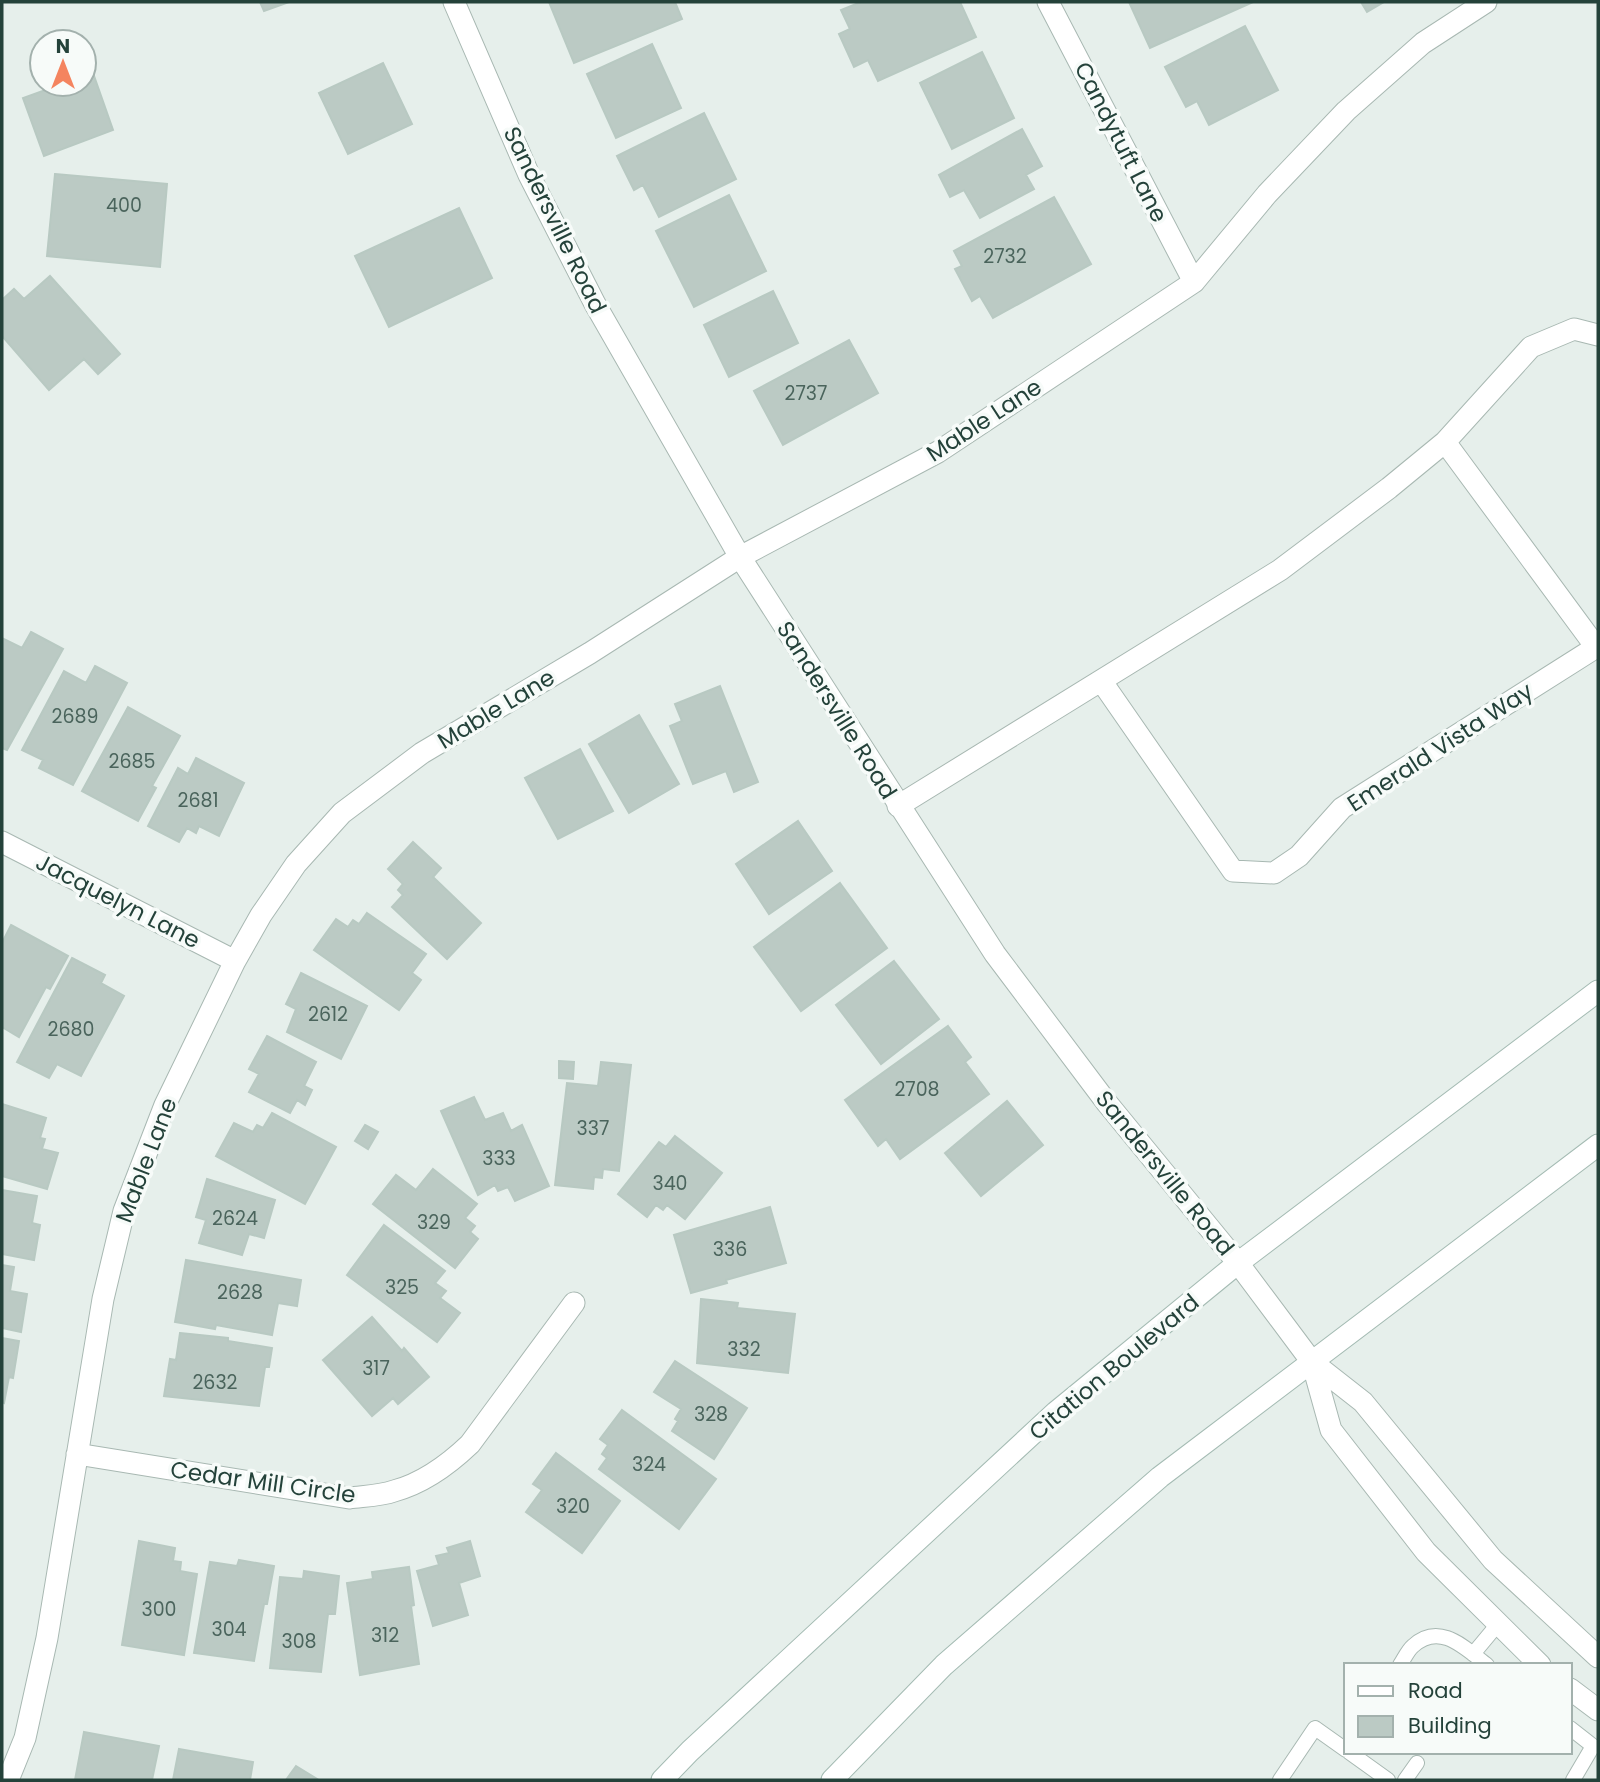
<svg xmlns="http://www.w3.org/2000/svg" width="1600" height="1782" font-family="Poppins,sans-serif">
  <rect width="100%" height="100%" fill="#e6efeb"/>
  <path fill="#bbcac4" stroke="#b8c9c2" stroke-width="2" d="M 260,2 L 289,2 L 264,11 Z
    M 549,2 L 675,2 L 682,19 L 574,63 Z
    M 861,2 L 960,2 L 976,37 L 878,81 L 868,60 L 854,67 L 839,34 L 850,29 L 841,10 Z
    M 1129,2 L 1253,2 L 1150,48 Z
    M 1361,2 L 1384,2 L 1367,12 Z
    M 1245,26 L 1278,90 L 1209,125 L 1197,101 L 1186,107 L 1165,67 Z
    M 652,44 L 681,108 L 616,138 L 587,74 Z
    M 982,52 L 1014,118 L 952,149 L 920,83 Z
    M 383,63 L 412,124 L 348,154 L 319,93 Z
    M 93,73 L 113,130 L 44,156 L 23,98 L 62,84 L 84,84 L 84,76 Z
    M 704,113 L 736,179 L 659,217 L 643,185 L 634,190 L 617,156 Z
    M 1022,129 L 1042,166 L 1026,175 L 1034,189 L 980,218 L 964,190 L 950,197 L 939,175 Z
    M 55,174 L 167,184 L 160,267 L 47,256 Z
    M 729,195 L 766,271 L 694,307 L 656,231 Z
    M 1054,197 L 1091,264 L 993,318 L 980,296 L 972,301 L 955,269 L 962,266 L 954,251 Z
    M 459,208 L 492,278 L 389,327 L 355,256 Z
    M 50,276 L 120,354 L 98,374 L 84,359 L 49,390 L 2,336 L 2,300 L 14,289 L 24,299 Z
    M 773,291 L 798,343 L 729,377 L 704,325 Z
    M 849,340 L 878,393 L 783,445 L 754,391 Z
    M 31,632 L 63,649 L 7,750 L 2,748 L 2,638 L 22,648 Z
    M 95,666 L 127,683 L 73,785 L 39,768 L 43,760 L 22,750 L 64,671 L 86,683 Z
    M 720,686 L 758,782 L 734,792 L 726,771 L 693,784 L 670,726 L 682,721 L 675,704 Z
    M 128,707 L 180,736 L 152,786 L 156,788 L 138,821 L 82,791 Z
    M 639,715 L 679,784 L 629,813 L 589,744 Z
    M 580,749 L 613,811 L 558,839 L 525,778 Z
    M 196,758 L 244,783 L 219,836 L 199,826 L 196,833 L 187,828 L 179,842 L 148,826 L 178,768 L 188,774 Z
    M 798,821 L 832,871 L 769,914 L 736,864 Z
    M 413,842 L 441,868 L 433,877 L 481,923 L 447,959 L 392,907 L 403,895 L 398,890 L 403,884 L 388,869 Z
    M 840,883 L 887,948 L 801,1011 L 754,947 Z
    M 367,913 L 426,954 L 412,973 L 421,980 L 399,1010 L 314,950 L 336,919 L 348,927 L 353,920 L 359,924 Z
    M 11,925 L 68,956 L 50,989 L 46,987 L 19,1037 L 2,1027 L 2,943 Z
    M 72,958 L 105,975 L 101,983 L 124,996 L 81,1076 L 57,1064 L 49,1078 L 17,1062 Z
    M 894,961 L 939,1019 L 881,1064 L 836,1005 Z
    M 301,973 L 367,1006 L 341,1059 L 287,1032 L 296,1009 L 286,1004 Z
    M 948,1026 L 971,1057 L 965,1062 L 989,1094 L 900,1159 L 886,1139 L 878,1146 L 845,1100 Z
    M 267,1036 L 316,1062 L 304,1086 L 312,1090 L 305,1105 L 297,1100 L 290,1113 L 249,1092 L 259,1074 L 249,1069 Z
    M 559,1061 L 574,1062 L 573,1079 L 559,1078 Z
    M 601,1062 L 631,1065 L 619,1171 L 603,1169 L 602,1178 L 594,1177 L 593,1189 L 555,1185 L 567,1083 L 598,1086 Z
    M 474,1097 L 485,1120 L 503,1113 L 511,1131 L 522,1125 L 549,1186 L 515,1201 L 508,1187 L 498,1191 L 495,1185 L 478,1195 L 441,1111 Z
    M 1007,1101 L 1043,1145 L 981,1196 L 945,1153 Z
    M 2,1104 L 46,1118 L 40,1138 L 45,1139 L 42,1149 L 58,1153 L 47,1189 L 2,1176 Z
    M 272,1113 L 336,1147 L 305,1204 L 216,1156 L 234,1123 L 253,1132 L 257,1125 L 263,1128 Z
    M 365,1125 L 378,1132 L 368,1149 L 355,1141 Z
    M 675,1136 L 722,1173 L 685,1219 L 667,1205 L 663,1210 L 656,1205 L 647,1217 L 618,1194 L 659,1142 L 666,1147 Z
    M 433,1169 L 477,1204 L 465,1218 L 475,1226 L 470,1232 L 478,1239 L 455,1268 L 373,1204 L 396,1175 L 416,1190 Z
    M 207,1179 L 275,1200 L 264,1238 L 249,1234 L 242,1255 L 199,1243 L 206,1220 L 196,1217 Z
    M 2,1190 L 37,1196 L 32,1223 L 40,1225 L 34,1260 L 2,1254 Z
    M 770,1207 L 786,1263 L 726,1280 L 727,1283 L 691,1293 L 674,1235 Z
    M 384,1225 L 445,1271 L 435,1283 L 446,1291 L 440,1298 L 460,1313 L 437,1342 L 347,1275 Z
    M 186,1260 L 301,1280 L 297,1306 L 278,1303 L 272,1335 L 216,1325 L 215,1329 L 175,1322 Z
    M 2,1265 L 14,1267 L 10,1291 L 27,1294 L 21,1332 L 2,1328 Z
    M 701,1299 L 738,1303 L 737,1308 L 795,1314 L 788,1373 L 697,1363 Z
    M 372,1317 L 402,1351 L 404,1348 L 429,1377 L 398,1404 L 393,1398 L 372,1416 L 323,1360 Z
    M 180,1333 L 228,1338 L 228,1341 L 272,1348 L 269,1367 L 265,1367 L 259,1406 L 164,1396 L 170,1359 L 176,1360 Z
    M 2,1338 L 19,1341 L 13,1378 L 9,1377 L 4,1403 L 2,1402 Z
    M 675,1361 L 747,1408 L 714,1459 L 672,1431 L 678,1421 L 675,1419 L 681,1409 L 654,1392 Z
    M 622,1410 L 716,1479 L 679,1529 L 599,1469 L 607,1458 L 602,1454 L 608,1445 L 600,1439 Z
    M 556,1453 L 620,1501 L 582,1553 L 526,1512 L 542,1490 L 533,1484 Z
    M 139,1541 L 175,1548 L 173,1561 L 181,1562 L 180,1571 L 197,1574 L 184,1655 L 122,1645 Z
    M 470,1541 L 480,1576 L 459,1583 L 468,1615 L 433,1626 L 417,1571 L 439,1565 L 436,1556 L 449,1553 L 447,1548 Z
    M 239,1560 L 274,1566 L 267,1604 L 264,1604 L 254,1661 L 194,1653 L 210,1562 L 237,1566 Z
    M 409,1567 L 414,1605 L 411,1606 L 419,1664 L 360,1675 L 347,1583 L 373,1579 L 372,1572 Z
    M 304,1571 L 339,1576 L 335,1614 L 328,1614 L 321,1672 L 270,1668 L 280,1577 L 303,1579 Z
    M 84,1732 L 159,1746 L 152,1780 L 75,1780 Z
    M 179,1749 L 253,1762 L 250,1780 L 173,1780 Z
    M 296,1766 L 317,1779 L 316,1780 L 286,1780 Z"/>
  <g fill="none" stroke-linecap="round" stroke-linejoin="round">
    <defs>
      <path id="service" d="M 1473,1654 L 1498,1624
        M 1400,1665 C 1404,1659 1408,1650 1413,1646 C 1440,1621 1466,1649 1487,1665
        M 1570,1728 L 1593,1746 L 1573,1780
        M 1349,1752 L 1388,1780
        M 1280,1780 L 1315,1728 L 1346,1750
        M 1405,1780 L 1417,1763"/>
      <path id="minor" d="M 1048,2 L 1194,282
        M 1445,442 L 1596,647
        M 1102,682 L 1233,871 L 1274,873 L 1299,856 L 1342,808 L 1598,646
        M 898,806 L 1280,570 L 1389,488 L 1445,442 L 1531,347 L 1574,329 L 1598,335
        M 2,842 L 235,961
        M 77,1454 L 349,1498 C 364,1496 380,1496 394,1491 C 424,1483 448,1465 470,1444 L 574,1303
        M 8,1780 L 25,1738 L 47,1638 L 103,1299 L 124,1211 L 165,1105 L 235,961 L 261,915 L 296,864 L 342,813 L 422,753 L 590,653 L 740,557 L 938,452 L 1194,282 L 1267,194 L 1346,111 L 1423,43 L 1486,2"/>
      <path id="tertiary" d="M 454,2 L 529,175 L 595,304 L 740,557 L 995,954 L 1107,1103 L 1238,1263 L 1312,1362 L 1363,1402 L 1493,1560 L 1598,1657
        M 1312,1362 L 1331,1430 L 1426,1552 L 1540,1665
        M 1570,1689 L 1598,1710"/>
      <path id="secondary" d="M 662,1780 L 690,1751 L 1056,1412 L 1238,1263 L 1598,991
        M 832,1780 L 944,1665 L 1160,1477 L 1598,1145"/>
    </defs>
    <use href="#service" stroke="#a8b8b2" stroke-width="16"/>
    <use href="#minor" stroke="#a8b8b2" stroke-width="23"/>
    <use href="#tertiary" stroke="#a8b8b2" stroke-width="23"/>
    <use href="#secondary" stroke="#a4bbb3" stroke-width="23"/>
    <use href="#service" stroke="#fff" stroke-width="14"/>
    <use href="#minor" stroke="#fff" stroke-width="21"/>
    <use href="#tertiary" stroke="#fff" stroke-width="21"/>
    <use href="#secondary" stroke="#fff" stroke-width="21"/>
  </g>
  <g text-anchor="middle" dominant-baseline="central" stroke-width="7" stroke-linejoin="round" paint-order="stroke">
    <g font-size="19" fill="#4a645c">
      <text x="124" y="205">400</text>
      <text x="1005" y="256">2732</text>
      <text x="806" y="393">2737</text>
      <text x="75" y="716">2689</text>
      <text x="132" y="761">2685</text>
      <text x="198" y="800">2681</text>
      <text x="328" y="1014">2612</text>
      <text x="71" y="1029">2680</text>
      <text x="917" y="1089">2708</text>
      <text x="593" y="1128">337</text>
      <text x="499" y="1158">333</text>
      <text x="670" y="1183">340</text>
      <text x="235" y="1218">2624</text>
      <text x="434" y="1222">329</text>
      <text x="730" y="1249">336</text>
      <text x="402" y="1287">325</text>
      <text x="240" y="1292">2628</text>
      <text x="744" y="1349">332</text>
      <text x="376" y="1368">317</text>
      <text x="215" y="1382">2632</text>
      <text x="711" y="1414">328</text>
      <text x="649" y="1464">324</text>
      <text x="573" y="1506">320</text>
      <text x="159" y="1609">300</text>
      <text x="229" y="1629">304</text>
      <text x="385" y="1635">312</text>
      <text x="299" y="1641">308</text>
    </g>
    <g font-size="23" fill="#24423a" stroke="#f7fbf9">
      <text transform="translate(1121 142) rotate(63)">Candytuft Lane</text>
      <text transform="translate(555 220) rotate(64)">Sandersville Road</text>
      <text transform="translate(984 420) rotate(-33)">Mable Lane</text>
      <text transform="translate(496 709) rotate(-31)">Mable Lane</text>
      <text transform="translate(837 710) rotate(58)">Sandersville Road</text>
      <text transform="translate(1440 747) rotate(-33)">Emerald Vista Way</text>
      <text transform="translate(118 901) rotate(27)">Jacquelyn Lane</text>
      <text transform="translate(146 1160) rotate(-69)">Mable Lane</text>
      <text transform="translate(1165 1173) rotate(51)">Sandersville Road</text>
      <text transform="translate(1114 1367) rotate(-40)">Citation Boulevard</text>
      <text transform="translate(263 1482) rotate(8)">Cedar Mill Circle</text>
    </g>
  </g>
  <rect width="1600" height="1782" fill="none" stroke="#24423a" stroke-width="7"/>
  <rect x="1344" y="1663" width="228" height="91" fill="#f7fbf9" stroke="#a3b1ad" stroke-width="2"/>
  <rect x="1358" y="1686" width="35" height="10" fill="#ffffff" stroke="#a3b1ad" stroke-width="2"/>
  <text x="1408" y="1698" font-size="21" fill="#24423a">Road</text>
  <rect x="1358" y="1716" width="35" height="21" fill="#bbcac4" stroke="#a3b1ad" stroke-width="2"/>
  <text x="1408" y="1733" font-size="21" fill="#24423a">Building</text>
  <g transform="translate(63 63)"><circle r="33" fill="#f7fbf9" stroke="#a3b1ad" stroke-width="2"/>
  <path d="M0-5L12 26L0 18L-12 26Z" fill="#f4845f"/>
  <text y="-10" font-size="19" font-weight="bold" text-anchor="middle" fill="#24423a">N</text>
  </g>
</svg>
